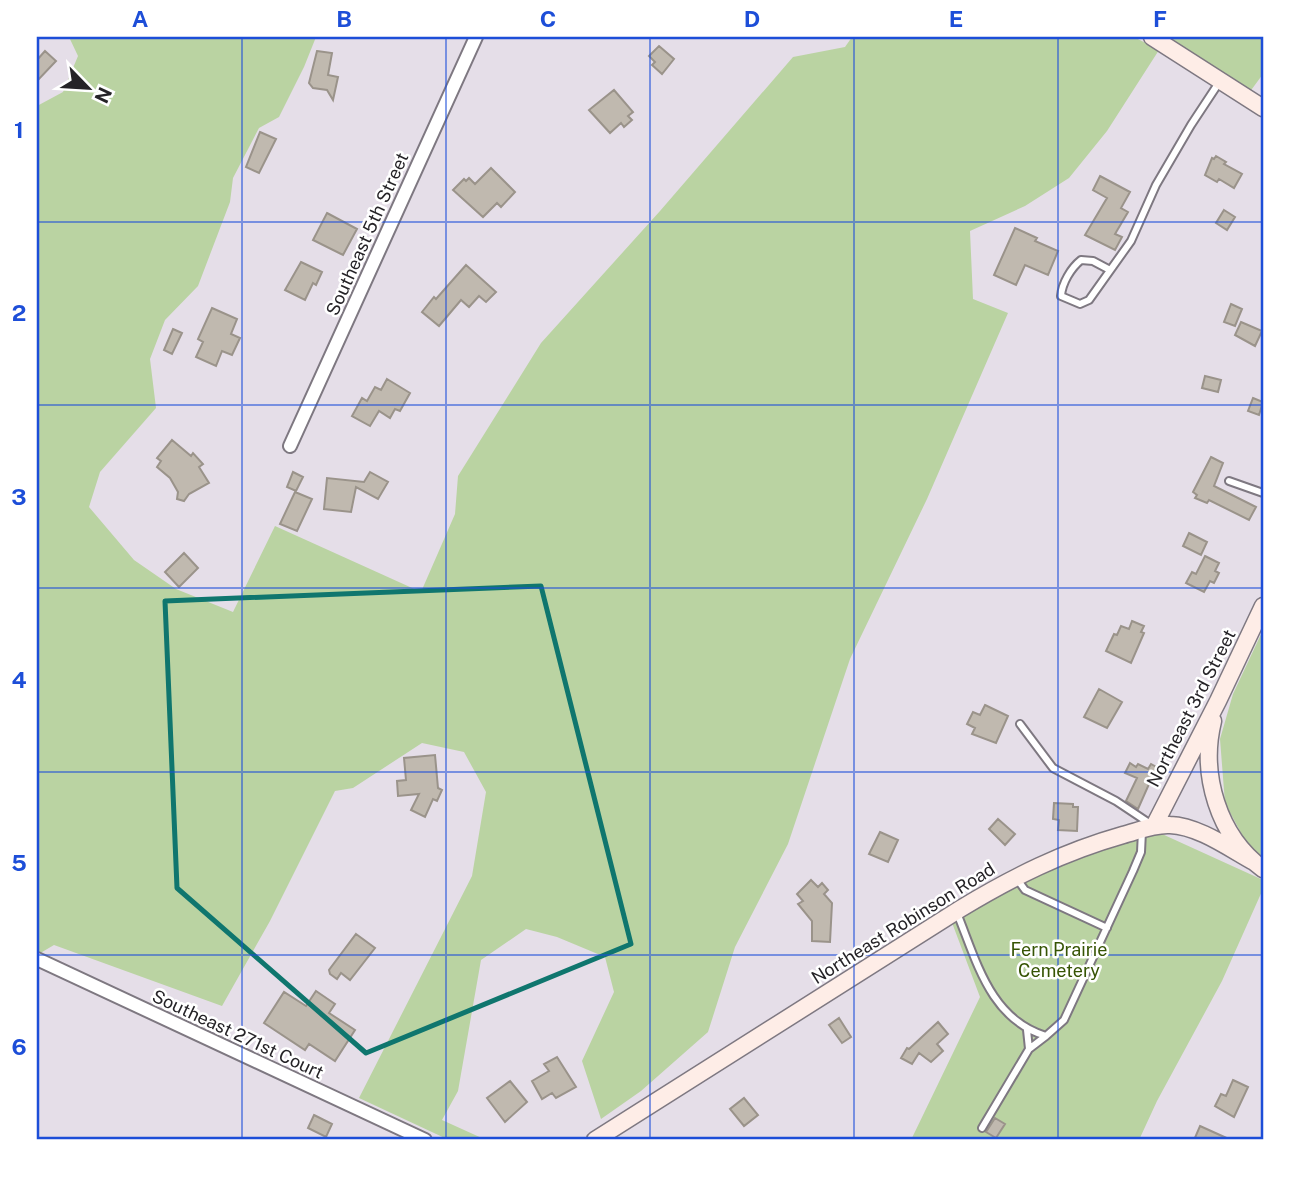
<svg xmlns="http://www.w3.org/2000/svg" width="1300" height="1177" font-family="'Public Sans',sans-serif">
  <rect width="100%" height="100%" fill="#e5dee8"/>
  <path fill="#bad3a2" d="M 69,37 L 316,37 L 304,67 L 279,117 L 259,128 L 233,178 L 230,202 L 198,286 L 165,320 L 150,359 L 156,408 L 100,472 L 89,507 L 134,560 L 176,589 L 233,612 L 275,526 L 421,592 L 455,514 L 458,476 L 541,343 L 660,211 L 793,57 L 845,47 L 852,37 L 1134,37 L 1159,50 L 1107,131 L 1069,178 L 1025,206 L 970,231 L 973,299 L 1008,313 L 927,499 L 850,659 L 788,844 L 735,947 L 708,1032 L 641,1091 L 601,1119 L 582,1061 L 614,992 L 605,957 L 557,937 L 526,929 L 481,960 L 458,1091 L 442,1120 L 484,1139 L 449,1140 L 359,1098 L 472,876 L 486,792 L 464,752 L 422,743 L 353,788 L 335,791 L 270,921 L 222,1006 L 54,945 L 37,955 L 37,106 L 63,92 L 78,56 Z
    M 1162,37 L 1263,37 L 1263,74 L 1249,93 Z
    M 1263,630 L 1263,859 L 1248,846 L 1225,803 L 1220,739 L 1233,694 Z
    M 1162,834 L 1263,880 L 1263,889 L 1222,981 L 1157,1101 L 1139,1140 L 911,1140 L 980,997 L 951,920 L 1022,880 L 1136,838 Z"/>
  <path fill="#c0b9af" stroke="#9a938a" stroke-width="2" d="M 659,46 L 674,59 L 662,74 L 652,65 L 655,62 L 649,56 Z
    M 45,51 L 56,61 L 37,81 L 37,60 Z
    M 317,51 L 332,53 L 328,75 L 338,77 L 333,100 L 327,90 L 313,88 L 309,83 Z
    M 614,90 L 633,112 L 628,116 L 632,120 L 624,127 L 621,123 L 610,133 L 589,110 Z
    M 260,132 L 276,139 L 259,173 L 246,167 Z
    M 1216,156 L 1226,162 L 1224,164 L 1242,174 L 1234,188 L 1219,179 L 1217,182 L 1205,175 L 1212,158 L 1214,159 Z
    M 491,168 L 515,192 L 501,207 L 497,203 L 483,217 L 453,190 L 464,179 L 466,181 L 469,178 L 475,184 Z
    M 1100,176 L 1130,192 L 1121,208 L 1128,212 L 1115,234 L 1122,237 L 1115,250 L 1085,235 L 1107,198 L 1093,190 Z
    M 1224,210 L 1235,217 L 1227,230 L 1216,223 Z
    M 327,213 L 357,229 L 343,255 L 313,240 Z
    M 1015,228 L 1037,238 L 1035,241 L 1058,251 L 1048,275 L 1025,265 L 1016,285 L 994,275 Z
    M 301,262 L 322,272 L 316,285 L 313,283 L 305,300 L 285,290 Z
    M 466,265 L 496,292 L 486,302 L 479,296 L 469,307 L 461,300 L 439,326 L 422,312 L 434,297 L 436,299 Z
    M 1231,304 L 1242,309 L 1235,326 L 1224,322 Z
    M 212,308 L 237,319 L 231,334 L 240,338 L 232,355 L 222,351 L 216,366 L 196,357 L 203,342 L 198,339 Z
    M 1241,322 L 1262,331 L 1255,346 L 1235,335 Z
    M 173,329 L 182,333 L 172,354 L 164,350 Z
    M 1205,376 L 1221,380 L 1218,392 L 1202,388 Z
    M 387,379 L 410,393 L 400,411 L 395,409 L 390,418 L 379,411 L 370,426 L 352,416 L 362,398 L 367,401 L 375,387 L 381,390 Z
    M 1253,398 L 1263,402 L 1259,415 L 1248,411 Z
    M 172,440 L 191,456 L 193,453 L 203,464 L 199,467 L 209,483 L 189,494 L 184,501 L 177,499 L 178,492 L 170,478 L 157,467 L 161,461 L 157,458 Z
    M 1211,457 L 1223,463 L 1214,486 L 1256,507 L 1249,520 L 1209,500 L 1207,503 L 1195,498 L 1197,495 L 1193,492 Z
    M 293,472 L 303,477 L 296,491 L 287,487 Z
    M 370,472 L 388,482 L 378,499 L 356,487 L 351,512 L 324,509 L 327,478 L 364,482 Z
    M 295,492 L 312,499 L 297,531 L 280,524 Z
    M 1189,533 L 1207,542 L 1201,555 L 1183,546 Z
    M 184,553 L 198,568 L 179,587 L 165,572 Z
    M 1205,556 L 1219,563 L 1215,571 L 1219,573 L 1214,583 L 1210,581 L 1204,592 L 1186,583 L 1192,572 L 1196,574 Z
    M 1132,621 L 1144,626 L 1141,632 L 1144,633 L 1131,663 L 1106,651 L 1114,634 L 1117,635 L 1121,626 L 1129,629 Z
    M 1099,689 L 1122,702 L 1107,728 L 1084,717 Z
    M 985,705 L 1008,716 L 996,743 L 972,734 L 975,728 L 967,724 L 973,712 L 980,715 Z
    M 435,755 L 438,788 L 442,790 L 437,801 L 433,799 L 425,817 L 411,810 L 419,794 L 398,796 L 397,781 L 406,780 L 404,758 Z
    M 1130,763 L 1136,767 L 1138,764 L 1148,769 L 1151,764 L 1160,769 L 1152,785 L 1149,784 L 1138,809 L 1126,801 L 1137,778 L 1125,773 Z
    M 1054,803 L 1073,804 L 1073,807 L 1078,807 L 1077,831 L 1058,830 L 1059,820 L 1053,819 Z
    M 998,819 L 1015,834 L 1005,845 L 989,829 Z
    M 880,832 L 898,840 L 888,862 L 869,854 Z
    M 811,880 L 818,887 L 822,883 L 828,890 L 824,894 L 832,903 L 830,942 L 812,941 L 812,921 L 798,904 L 803,901 L 797,894 Z
    M 356,934 L 375,948 L 350,980 L 341,973 L 337,979 L 330,974 L 329,970 Z
    M 316,991 L 335,1004 L 329,1013 L 355,1030 L 335,1061 L 309,1044 L 305,1050 L 264,1023 L 284,992 L 306,1006 Z
    M 839,1018 L 851,1037 L 842,1043 L 829,1025 Z
    M 938,1022 L 948,1034 L 937,1044 L 943,1051 L 931,1062 L 919,1053 L 912,1064 L 901,1058 L 907,1048 L 909,1049 Z
    M 557,1057 L 576,1087 L 556,1098 L 552,1093 L 542,1099 L 532,1081 L 549,1071 L 544,1064 Z
    M 1233,1080 L 1248,1087 L 1234,1117 L 1215,1106 L 1221,1094 L 1226,1096 Z
    M 510,1081 L 527,1102 L 505,1122 L 487,1098 Z
    M 744,1098 L 758,1115 L 744,1126 L 730,1109 Z
    M 314,1115 L 332,1124 L 326,1137 L 308,1128 Z
    M 995,1118 L 1005,1124 L 996,1138 L 986,1132 Z
    M 1200,1126 L 1231,1140 L 1194,1140 Z"/>
  <g fill="none" stroke-linecap="round" stroke-linejoin="round">
    <defs>
      <path id="lane" d="M 1110,270 L 1093,261 L 1081,260 C 1071,268 1062,283 1061,296 L 1080,304 L 1089,300 L 1131,241 L 1156,185 L 1191,125 L 1220,81
        M 1229,481 L 1263,493
        M 1020,724 L 1053,768 L 1116,801 L 1149,823
        M 1017,879 L 1025,890 L 1107,928
        M 957,913 C 977,962 990,1019 1046,1036 L 1064,1020 L 1133,871 L 1141,852 L 1142,831
        M 1029,1049 L 1046,1036
        M 982,1128 L 1029,1049 L 1027,1030"/>
      <path id="street" d="M 290,446 L 476,37
        M 37,959 L 425,1140"/>
      <path id="secondary" d="M 1152,37 L 1263,108
        M 1213,721 C 1200,774 1218,836 1263,869
        M 1154,826 L 1218,701 L 1263,606
        M 595,1140 L 960,909 C 1013,877 1063,852 1123,835 C 1138,831 1154,824 1170,825 C 1199,826 1230,849 1254,862"/>
    </defs>
    <use href="#lane" stroke="#7e7881" stroke-width="10"/>
    <use href="#street" stroke="#7e7881" stroke-width="16"/>
    <use href="#secondary" stroke="#7e7881" stroke-width="19"/>
    <use href="#lane" stroke="#fff" stroke-width="6"/>
    <use href="#street" stroke="#fff" stroke-width="12"/>
    <use href="#secondary" stroke="#feede7" stroke-width="16"/>
  </g>
  <path fill="none" stroke="#0f766e" stroke-width="5" stroke-linejoin="round" d="M 541,586 L 631,944 L 366,1053 L 177,888 L 165,601 Z"/>
  <path fill="none" stroke="#1d4ed8" stroke-width="2" stroke-opacity="0.55" d="M 242,37 L 242,1140M 446,37 L 446,1140M 650,37 L 650,1140M 854,37 L 854,1140M 1058,37 L 1058,1140M 37,222 L 1263,222M 37,405 L 1263,405M 37,588 L 1263,588M 37,772 L 1263,772M 37,955 L 1263,955"/>
  <g text-anchor="middle" dominant-baseline="central" stroke-width="5" stroke-linejoin="round" paint-order="stroke">
    <g font-size="18" fill="#252327" stroke="#fff">
      <text transform="translate(367 234) rotate(-66)">Southeast 5th Street</text>
      <text transform="translate(1191 708) rotate(-63)">Northeast 3rd Street</text>
      <text transform="translate(903 923) rotate(-32)">Northeast Robinson Road</text>
      <text transform="translate(238 1034) rotate(25)">Southeast 271st Court</text>
    </g>
    <g font-size="18" fill="#365404" stroke="#fff">
      <text x="1059" y="949">Fern Prairie<tspan x="1059" dy="21">Cemetery</tspan></text>
    </g>
  </g>
  <rect width="1300" height="1177" fill="none" stroke="#ffffff" stroke-width="77"/>
  <g transform="translate(88 88) rotate(115)" stroke="#ffffff" stroke-width="5" paint-order="stroke">
  <path d="M0-5L12 26L0 18L-12 26Z" fill="#252327"/>
  <text y="-10" font-size="19" font-weight="bold" text-anchor="middle" fill="#252327">N</text>
  </g>
  <rect x="38" y="38" width="1224" height="1100" fill="none" stroke="#1d4ed8" stroke-width="2.5"/>
  <g font-size="23" text-anchor="middle" font-weight="bold" fill="#1d4ed8">
    <text x="140" y="27">A</text>
    <text x="344" y="27">B</text>
    <text x="548" y="27">C</text>
    <text x="752" y="27">D</text>
    <text x="956" y="27">E</text>
    <text x="1160" y="27">F</text>
    <text x="19" y="138">1</text>
    <text x="19" y="321">2</text>
    <text x="19" y="505">3</text>
    <text x="19" y="688">4</text>
    <text x="19" y="871">5</text>
    <text x="19" y="1055">6</text>
  </g>
</svg>
